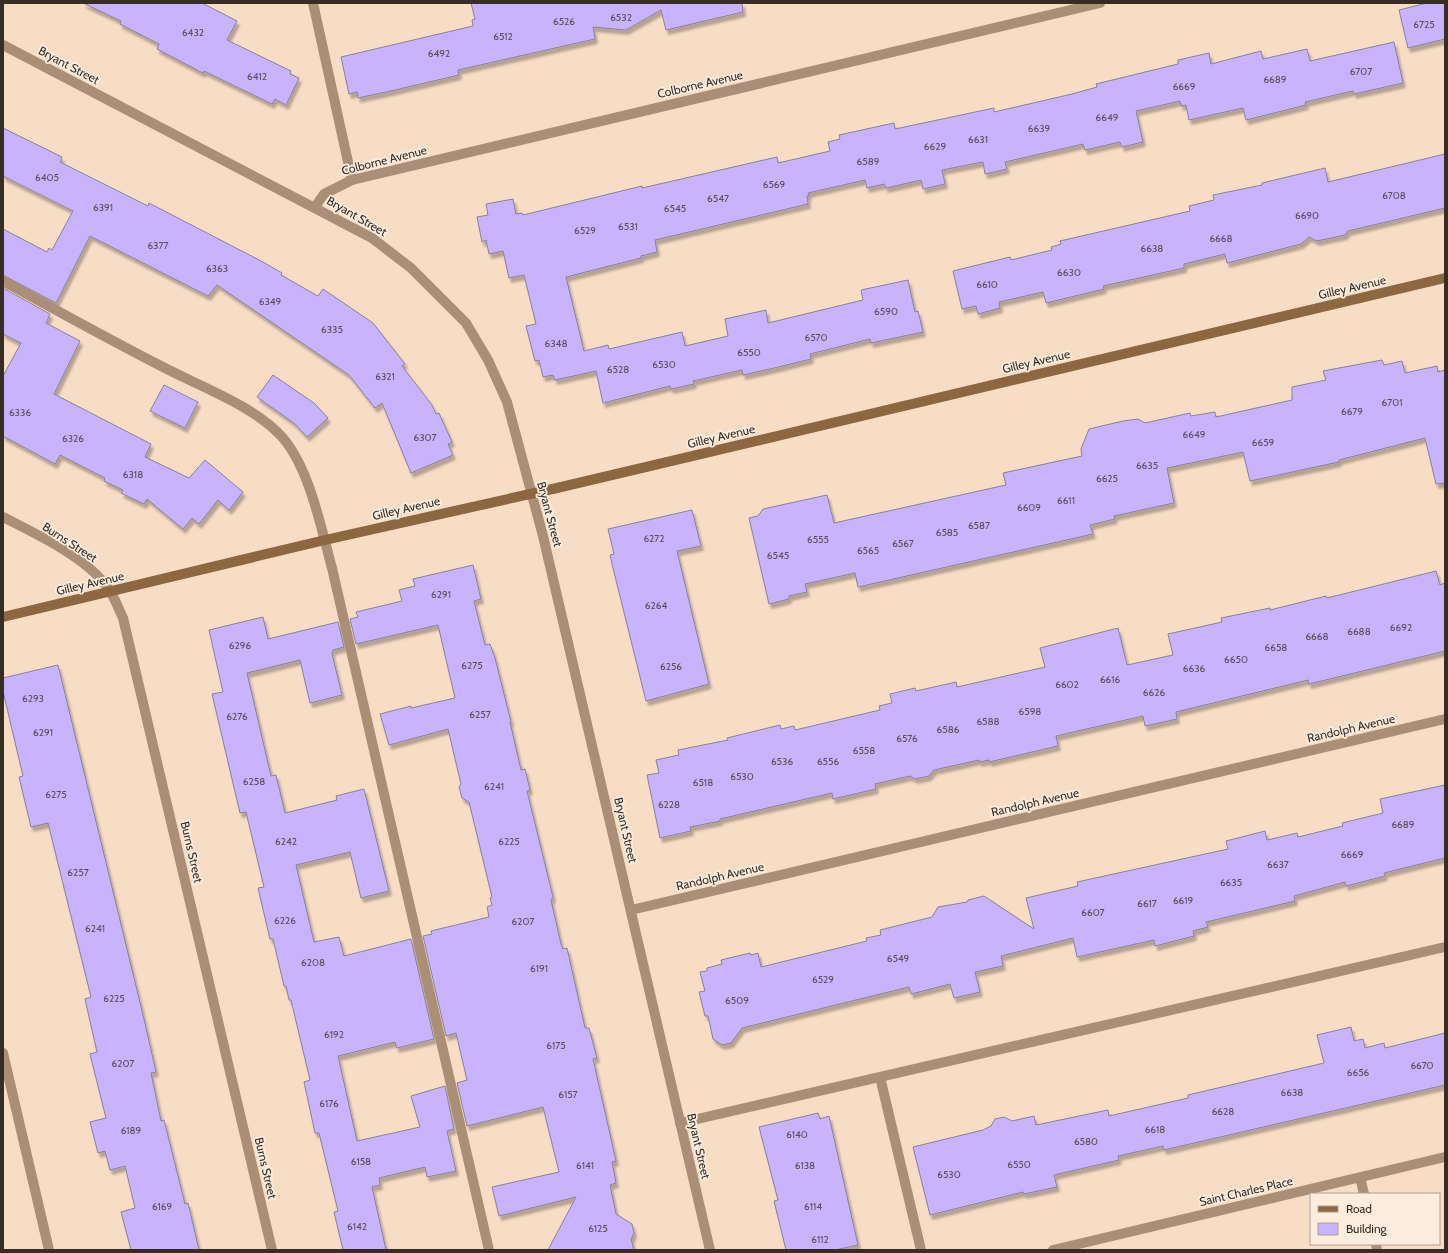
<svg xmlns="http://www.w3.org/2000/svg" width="1448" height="1253" font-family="Cabin,sans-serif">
  <defs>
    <filter id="shadow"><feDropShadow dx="2.5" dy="4.5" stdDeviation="1" flood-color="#0004"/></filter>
  </defs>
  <rect width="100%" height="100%" fill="#f8ddc5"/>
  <path fill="#c9b3fe" stroke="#88809d" filter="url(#shadow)" d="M 83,3 L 202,3 L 237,21 L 227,40 L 291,71 L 290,74 L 299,78 L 286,105 L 275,99 L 272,104 L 204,71 L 203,73 L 157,49 L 159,44 L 120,24 L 121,21 Z
    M 471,3 L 742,3 L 743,12 L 666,30 L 661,10 L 626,30 L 593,27 L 595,39 L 458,70 L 459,75 L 395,90 L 358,98 L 357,92 L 349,94 L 341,57 L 473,26 L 472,20 L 475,19 Z
    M 1427,3 L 1445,3 L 1445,39 L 1408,48 L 1399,10 Z
    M 1394,42 L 1403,83 L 1354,94 L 1353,91 L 1305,102 L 1306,105 L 1246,120 L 1243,108 L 1189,120 L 1186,105 L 1181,106 L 1180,101 L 1136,111 L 1143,142 L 1122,147 L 1120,142 L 1085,150 L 1083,144 L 1005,162 L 1007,169 L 985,174 L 983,162 L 942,170 L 945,184 L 923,189 L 921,180 L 886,188 L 884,184 L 867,188 L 865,180 L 808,193 L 809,196 L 807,196 L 808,204 L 655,240 L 657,252 L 641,256 L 641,258 L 566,277 L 584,351 L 608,345 L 609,349 L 682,332 L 685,346 L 728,336 L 725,319 L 766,310 L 768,323 L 863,300 L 861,290 L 908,280 L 915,312 L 918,311 L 923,332 L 871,343 L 870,339 L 810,354 L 811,359 L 770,369 L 743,375 L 742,370 L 693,381 L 694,384 L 671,389 L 670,386 L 603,403 L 596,371 L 555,380 L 553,375 L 543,377 L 539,360 L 535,361 L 526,326 L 536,324 L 524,275 L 509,278 L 503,251 L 489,254 L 486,240 L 482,242 L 477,217 L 488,215 L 486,204 L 513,199 L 516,214 L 522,213 L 523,215 L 642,186 L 642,188 L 777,157 L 778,163 L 830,151 L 828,142 L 840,139 L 839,135 L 894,123 L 895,129 L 994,108 L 994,112 L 1072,94 L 1097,87 L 1096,84 L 1178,64 L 1178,60 L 1209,53 L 1211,64 L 1261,51 L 1263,59 L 1307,49 L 1310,61 Z
    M 3,128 L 62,157 L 60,162 L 148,206 L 149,203 L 263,262 L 282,273 L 281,275 L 318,296 L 323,289 L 373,323 L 405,364 L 402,366 L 432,405 L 436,414 L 439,413 L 452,442 L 448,444 L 453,455 L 411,473 L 382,403 L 375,408 L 349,375 L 217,285 L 208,296 L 90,236 L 56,303 L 3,275 L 3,229 L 47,252 L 49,248 L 52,250 L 73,211 L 3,176 Z
    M 1445,154 L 1445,208 L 1348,231 L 1345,235 L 1317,241 L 1309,237 L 1301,244 L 1227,263 L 1225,254 L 1184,264 L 1184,268 L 1103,286 L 1104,289 L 1046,303 L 1043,292 L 999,302 L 1000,308 L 978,314 L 976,306 L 962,309 L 953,271 L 1010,257 L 1011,260 L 1052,250 L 1051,247 L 1061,244 L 1060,241 L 1190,211 L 1189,206 L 1214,200 L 1213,195 L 1262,185 L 1262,183 L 1325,168 L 1328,182 Z
    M 3,288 L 50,314 L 46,323 L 80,341 L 54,394 L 151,444 L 145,457 L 189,478 L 205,460 L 243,492 L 229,510 L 218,500 L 199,524 L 192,518 L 183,529 L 147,499 L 144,504 L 121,493 L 123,490 L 104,481 L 105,478 L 60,455 L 55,464 L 3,436 L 3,376 L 21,343 L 3,334 Z
    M 1382,360 L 1384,365 L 1402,361 L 1405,373 L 1437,366 L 1438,372 L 1445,370 L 1445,483 L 1436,484 L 1425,438 L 1339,460 L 1339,462 L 1250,481 L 1243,452 L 1167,468 L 1174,503 L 1114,516 L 1115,519 L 1090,525 L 1093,534 L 858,587 L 855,573 L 805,584 L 807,592 L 789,596 L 789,599 L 769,604 L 749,518 L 758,516 L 763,509 L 827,495 L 834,523 L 1006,485 L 1003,473 L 1082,456 L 1081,449 L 1089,429 L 1123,421 L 1138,419 L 1145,423 L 1190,413 L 1191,416 L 1215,412 L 1216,417 L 1292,400 L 1292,387 L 1326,380 L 1323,371 Z
    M 273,375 L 314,403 L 328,418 L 307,437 L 294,423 L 257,397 Z
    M 164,385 L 198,402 L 185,428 L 150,411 Z
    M 692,510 L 701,546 L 677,551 L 709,684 L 646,701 L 613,568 L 610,555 L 614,554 L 608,529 Z
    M 473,565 L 481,599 L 474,601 L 485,645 L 490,644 L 495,658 L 511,722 L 510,722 L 521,770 L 525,769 L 530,790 L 527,791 L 553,897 L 551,900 L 561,944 L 563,949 L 567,948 L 585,1028 L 589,1028 L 597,1058 L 593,1059 L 616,1161 L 612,1162 L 616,1183 L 610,1185 L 616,1214 L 632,1224 L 634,1233 L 631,1239 L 634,1250 L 548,1250 L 576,1197 L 499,1216 L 492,1187 L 559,1172 L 543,1107 L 467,1126 L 457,1083 L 467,1080 L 456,1033 L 446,1036 L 423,936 L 432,934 L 431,931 L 489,917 L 487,907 L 492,905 L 490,898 L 492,897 L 469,802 L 462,798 L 459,787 L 461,784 L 448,729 L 389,745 L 380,714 L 411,706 L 411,708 L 455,698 L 438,625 L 356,644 L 350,619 L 358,617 L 356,612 L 402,601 L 399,590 L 415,586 L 413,579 Z
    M 1436,571 L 1440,585 L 1445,583 L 1445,651 L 1309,684 L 1308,680 L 1176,712 L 1177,719 L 1145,726 L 1143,716 L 1056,736 L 1058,746 L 989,762 L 989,760 L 979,762 L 979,760 L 934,770 L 929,776 L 915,779 L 910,776 L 875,784 L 876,789 L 833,799 L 832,793 L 720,819 L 720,821 L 690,827 L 691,831 L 660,838 L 647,775 L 659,773 L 656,760 L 679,755 L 678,750 L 728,740 L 727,738 L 780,725 L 781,729 L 794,726 L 795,730 L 880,710 L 879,706 L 892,703 L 890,694 L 915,688 L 916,691 L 956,682 L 957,687 L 1045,667 L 1040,648 L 1118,628 L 1127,665 L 1173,655 L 1168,634 L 1222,622 L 1221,618 L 1270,608 L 1270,610 L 1326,596 L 1327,598 Z
    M 263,617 L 268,639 L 338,622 L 344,647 L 333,650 L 332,654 L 342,695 L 310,703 L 300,660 L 247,673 L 271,776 L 276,775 L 285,813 L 337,800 L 336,796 L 364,789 L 389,891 L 361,898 L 350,852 L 296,865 L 314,942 L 339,937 L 344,956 L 411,939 L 434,1039 L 397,1048 L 395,1042 L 338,1056 L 357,1141 L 420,1127 L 411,1096 L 445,1086 L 454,1129 L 447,1131 L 456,1171 L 427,1177 L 425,1167 L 379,1178 L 380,1185 L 372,1187 L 386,1250 L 343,1250 L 334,1212 L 338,1211 L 319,1133 L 315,1133 L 304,1082 L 310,1080 L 291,1000 L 289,1000 L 286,986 L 284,986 L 273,939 L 270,939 L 258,888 L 264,887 L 246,812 L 240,813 L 212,694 L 223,692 L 209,630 Z
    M 58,665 L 144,1019 L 156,1072 L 151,1073 L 161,1121 L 164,1120 L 185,1204 L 188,1203 L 199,1250 L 131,1250 L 121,1212 L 135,1208 L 125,1166 L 110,1170 L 105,1151 L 98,1153 L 90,1122 L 106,1118 L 90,1054 L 97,1052 L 85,999 L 91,997 L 48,823 L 31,827 L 19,777 L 23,776 L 3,691 L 3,678 Z
    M 1445,785 L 1445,858 L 1384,873 L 1385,876 L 1346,886 L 1345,882 L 1294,896 L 1295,901 L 1206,922 L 1208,927 L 1193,931 L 1194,936 L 1155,946 L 1154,940 L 1077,957 L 1073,938 L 1001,956 L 1003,966 L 975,972 L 980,992 L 954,998 L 950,984 L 911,994 L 909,987 L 742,1028 L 731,1043 L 722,1045 L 713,1039 L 708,1016 L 705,1016 L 699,992 L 705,991 L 700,972 L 707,971 L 707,968 L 722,964 L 721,960 L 750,953 L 751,955 L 758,953 L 761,967 L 867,941 L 866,938 L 881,935 L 880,930 L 932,917 L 938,907 L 967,902 L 968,900 L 984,896 L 1034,929 L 1026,898 L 1078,886 L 1077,882 L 1228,849 L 1226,841 L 1265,831 L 1267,840 L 1297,833 L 1298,837 L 1343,826 L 1342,823 L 1383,813 L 1380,799 Z
    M 1351,1027 L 1354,1041 L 1363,1039 L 1365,1048 L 1384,1043 L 1385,1048 L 1445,1033 L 1445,1085 L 1164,1150 L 1163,1146 L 1118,1156 L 1119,1160 L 1054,1175 L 1057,1187 L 1024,1194 L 1023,1192 L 930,1215 L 913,1147 L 983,1130 L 991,1126 L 995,1119 L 1004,1117 L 1012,1121 L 1034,1116 L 1036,1125 L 1108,1110 L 1109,1116 L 1188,1098 L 1188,1095 L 1324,1063 L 1317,1035 Z
    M 818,1113 L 820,1119 L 829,1116 L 858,1245 L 835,1250 L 786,1250 L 774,1201 L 778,1200 L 759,1127 Z"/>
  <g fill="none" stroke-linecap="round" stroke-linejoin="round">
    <path stroke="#aa8f76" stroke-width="10" d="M 313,3 L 352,180
      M 3,281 C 56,310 110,340 163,367 C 201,387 255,406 283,438 C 310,470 321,528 332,568 L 489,1250
      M 3,1053 L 49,1250
      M 880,1077 L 921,1250
      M 680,1123 L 1445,947"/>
    <path stroke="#aa8f76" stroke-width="10" d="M 3,45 L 372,238 L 411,268 L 466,323 L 488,360 L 507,402 L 543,536 L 710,1250
      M 315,207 L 324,194 L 352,180 L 1100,3
      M 3,517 C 36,534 93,560 111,593 C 116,601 119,610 123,618 L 272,1250
      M 631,910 L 1445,719
      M 1360,1177 L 1364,1194
      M 1376,1244 L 1377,1250
      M 1053,1250 L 1445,1157"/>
    <path stroke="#8d6741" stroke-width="10" d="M 3,617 L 325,540 L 557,488 L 1445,278"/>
  </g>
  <g text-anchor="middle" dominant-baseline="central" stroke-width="3.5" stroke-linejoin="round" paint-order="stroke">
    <g font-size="10" fill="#5c4e5a">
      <text x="621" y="17">6532</text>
      <text x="564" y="21">6526</text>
      <text x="1424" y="24">6725</text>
      <text x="193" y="32">6432</text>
      <text x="503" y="36">6512</text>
      <text x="439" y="53">6492</text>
      <text x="1361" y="71">6707</text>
      <text x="257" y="76">6412</text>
      <text x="1275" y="79">6689</text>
      <text x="1184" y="86">6669</text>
      <text x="1107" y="117">6649</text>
      <text x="1039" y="128">6639</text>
      <text x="978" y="139">6631</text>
      <text x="935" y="146">6629</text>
      <text x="868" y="161">6589</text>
      <text x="47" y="177">6405</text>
      <text x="774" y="184">6569</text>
      <text x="1394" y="195">6708</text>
      <text x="718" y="198">6547</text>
      <text x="103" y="207">6391</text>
      <text x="675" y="208">6545</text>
      <text x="1307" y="215">6690</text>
      <text x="628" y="226">6531</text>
      <text x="585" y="230">6529</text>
      <text x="1221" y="238">6668</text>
      <text x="158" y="245">6377</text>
      <text x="1152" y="248">6638</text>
      <text x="217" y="268">6363</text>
      <text x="1069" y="272">6630</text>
      <text x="987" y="284">6610</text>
      <text x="270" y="301">6349</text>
      <text x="886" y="311">6590</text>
      <text x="332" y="329">6335</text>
      <text x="816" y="337">6570</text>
      <text x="556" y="343">6348</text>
      <text x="749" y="352">6550</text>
      <text x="664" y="364">6530</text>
      <text x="618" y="369">6528</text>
      <text x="385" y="376">6321</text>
      <text x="1392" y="402">6701</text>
      <text x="1352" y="411">6679</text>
      <text x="20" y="412">6336</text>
      <text x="1194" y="434">6649</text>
      <text x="425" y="437">6307</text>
      <text x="73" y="438">6326</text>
      <text x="1263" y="442">6659</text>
      <text x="1147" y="465">6635</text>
      <text x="133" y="474">6318</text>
      <text x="1107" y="478">6625</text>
      <text x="1066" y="500">6611</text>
      <text x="1029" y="507">6609</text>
      <text x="979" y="525">6587</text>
      <text x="947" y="532">6585</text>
      <text x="654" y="538">6272</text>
      <text x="818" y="539">6555</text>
      <text x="903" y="543">6567</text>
      <text x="868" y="550">6565</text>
      <text x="778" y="555">6545</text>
      <text x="441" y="594">6291</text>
      <text x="656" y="605">6264</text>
      <text x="1401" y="627">6692</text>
      <text x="1359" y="631">6688</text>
      <text x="1317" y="636">6668</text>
      <text x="240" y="645">6296</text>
      <text x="1276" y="647">6658</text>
      <text x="1236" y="659">6650</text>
      <text x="472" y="665">6275</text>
      <text x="671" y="666">6256</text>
      <text x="1194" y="668">6636</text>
      <text x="1110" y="679">6616</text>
      <text x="1067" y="684">6602</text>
      <text x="1154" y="692">6626</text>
      <text x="33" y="698">6293</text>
      <text x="1030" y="711">6598</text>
      <text x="480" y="714">6257</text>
      <text x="237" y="716">6276</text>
      <text x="988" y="721">6588</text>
      <text x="948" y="729">6586</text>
      <text x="43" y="732">6291</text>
      <text x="907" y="738">6576</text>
      <text x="864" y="750">6558</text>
      <text x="782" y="761">6536</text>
      <text x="828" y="761">6556</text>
      <text x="742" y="776">6530</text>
      <text x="254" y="781">6258</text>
      <text x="703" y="782">6518</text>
      <text x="494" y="786">6241</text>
      <text x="56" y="794">6275</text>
      <text x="669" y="804">6228</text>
      <text x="1403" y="824">6689</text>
      <text x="286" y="841">6242</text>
      <text x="509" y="841">6225</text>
      <text x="1352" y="854">6669</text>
      <text x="1278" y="864">6637</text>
      <text x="78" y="872">6257</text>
      <text x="1231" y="882">6635</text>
      <text x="1183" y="900">6619</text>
      <text x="1147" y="903">6617</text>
      <text x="1093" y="912">6607</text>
      <text x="285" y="920">6226</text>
      <text x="523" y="921">6207</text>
      <text x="95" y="928">6241</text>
      <text x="898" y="958">6549</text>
      <text x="313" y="962">6208</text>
      <text x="539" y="968">6191</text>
      <text x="823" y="979">6529</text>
      <text x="114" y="998">6225</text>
      <text x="737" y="1000">6509</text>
      <text x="334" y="1034">6192</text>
      <text x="556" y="1045">6175</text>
      <text x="123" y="1063">6207</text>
      <text x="1422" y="1065">6670</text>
      <text x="1358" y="1072">6656</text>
      <text x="1292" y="1092">6638</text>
      <text x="568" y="1094">6157</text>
      <text x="329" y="1103">6176</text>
      <text x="1223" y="1111">6628</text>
      <text x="1155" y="1129">6618</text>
      <text x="131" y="1130">6189</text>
      <text x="797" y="1134">6140</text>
      <text x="1086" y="1141">6580</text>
      <text x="361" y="1161">6158</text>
      <text x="1019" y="1164">6550</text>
      <text x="585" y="1165">6141</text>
      <text x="805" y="1165">6138</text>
      <text x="949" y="1174">6530</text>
      <text x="162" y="1206">6169</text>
      <text x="813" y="1206">6114</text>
      <text x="357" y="1226">6142</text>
      <text x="598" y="1228">6125</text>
      <text x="820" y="1239">6112</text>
    </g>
    <g font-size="12" fill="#372d24" stroke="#fdedde">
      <text transform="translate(69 65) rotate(28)">Bryant Street</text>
      <text transform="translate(700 84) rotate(-13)">Colborne Avenue</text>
      <text transform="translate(384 160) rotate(-14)">Colborne Avenue</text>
      <text transform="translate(357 216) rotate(30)">Bryant Street</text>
      <text transform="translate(1352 287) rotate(-13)">Gilley Avenue</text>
      <text transform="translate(1036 361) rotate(-13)">Gilley Avenue</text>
      <text transform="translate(721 436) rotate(-13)">Gilley Avenue</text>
      <text transform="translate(406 508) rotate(-13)">Gilley Avenue</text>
      <text transform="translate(550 514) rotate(75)">Bryant Street</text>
      <text transform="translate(70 542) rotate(33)">Burns Street</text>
      <text transform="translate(90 583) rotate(-13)">Gilley Avenue</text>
      <text transform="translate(1351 728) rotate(-13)">Randolph Avenue</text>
      <text transform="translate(1035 802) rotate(-13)">Randolph Avenue</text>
      <text transform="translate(626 830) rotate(77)">Bryant Street</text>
      <text transform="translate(192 852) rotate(77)">Burns Street</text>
      <text transform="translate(720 876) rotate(-13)">Randolph Avenue</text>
      <text transform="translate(699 1146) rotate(77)">Bryant Street</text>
      <text transform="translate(266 1168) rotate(77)">Burns Street</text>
      <text transform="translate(1246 1191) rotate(-13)">Saint Charles Place</text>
    </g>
  </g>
  <rect width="1448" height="1253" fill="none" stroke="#372d24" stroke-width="8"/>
  <rect x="1310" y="1193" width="130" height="52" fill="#fdedde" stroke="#aea094"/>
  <rect x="1318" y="1206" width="20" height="6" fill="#8d6741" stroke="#aea094"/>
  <text x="1346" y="1213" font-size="12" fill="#372d24">Road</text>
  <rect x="1318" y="1223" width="20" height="12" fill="#c9b3fe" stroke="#aea094"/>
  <text x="1346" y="1233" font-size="12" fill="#372d24">Building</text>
</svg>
